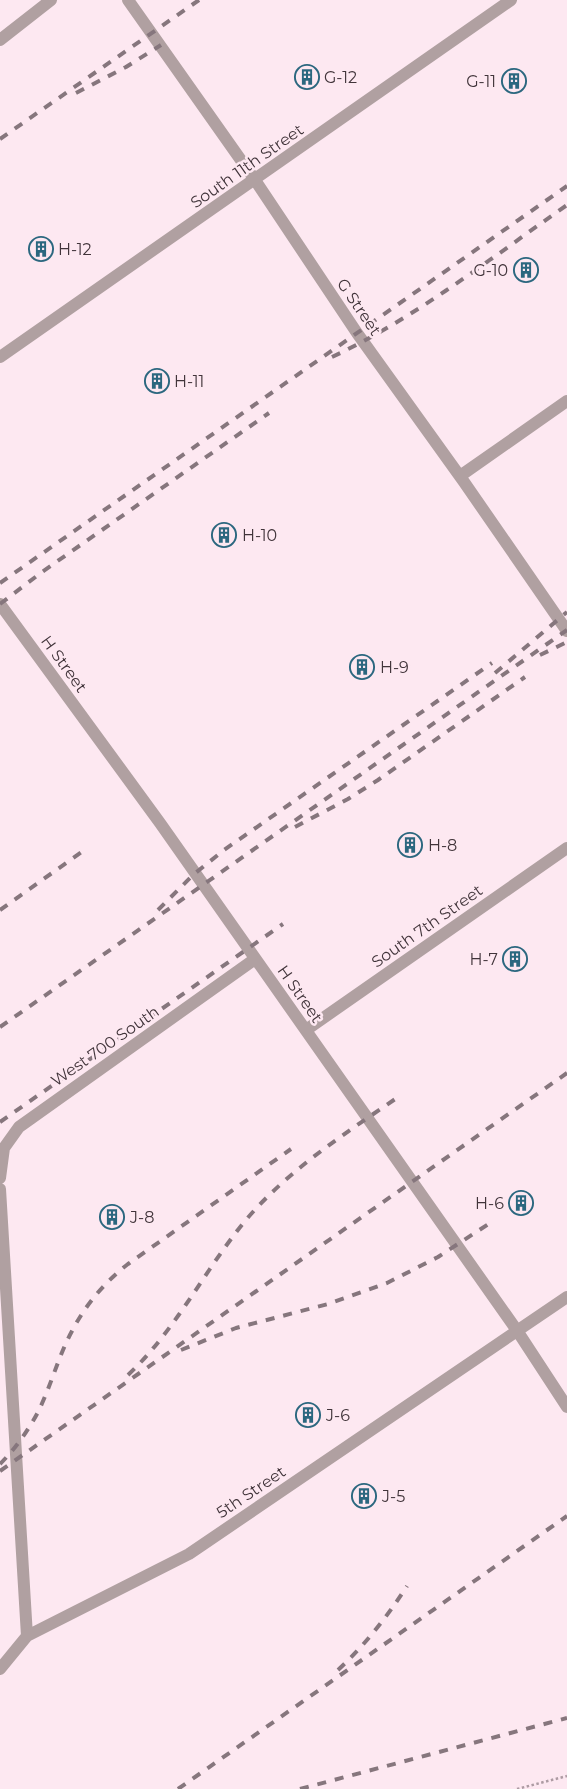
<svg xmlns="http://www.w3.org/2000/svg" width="567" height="1789" font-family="Montserrat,sans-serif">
  <rect width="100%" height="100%" fill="#fde8f1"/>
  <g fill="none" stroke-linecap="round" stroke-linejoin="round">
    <path stroke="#ad9ba3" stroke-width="2.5" stroke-dasharray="2.5 2.5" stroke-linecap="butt" d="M 517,1789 L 567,1776"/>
    <path stroke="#b0a0a1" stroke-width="12" d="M 128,0 L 255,180 L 357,333 L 464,482 L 567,631
      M 0,40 L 51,0
      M 0,357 L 511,0
      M 460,476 L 567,401
      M 0,604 L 160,823 L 518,1332 L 567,1407
      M 306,1030 L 567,848
      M 0,1178 L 4,1148 L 19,1127 L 255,959
      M 0,1189 L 27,1636
      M 0,1669 L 27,1636 L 189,1554 L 567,1297"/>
    <path stroke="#86767d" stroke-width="4" stroke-dasharray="9 9" stroke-linecap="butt" d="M 76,93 L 126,67 L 161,45
      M 0,139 L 199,0
      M 332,357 C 417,317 491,258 567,205
      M 0,583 L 567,186
      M 0,604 L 42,572 L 269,413
      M 540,655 L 567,642
      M 495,673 L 567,612
      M 295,827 L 348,799 L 378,780 L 525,677
      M 0,910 L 83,851
      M 158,910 L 193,875 L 224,850 L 492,663
      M 0,1027 L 567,630
      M 0,1122 L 283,924
      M 181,1350 L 236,1328 L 328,1304 L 387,1283 L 438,1257 L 490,1223
      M 128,1375 C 176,1330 204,1271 245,1221 C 289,1169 346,1133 401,1095
      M 0,1464 C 15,1449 28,1431 38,1412 C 51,1386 58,1357 72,1331 C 86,1304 105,1282 128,1264 L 291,1149
      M 0,1471 L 567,1073
      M 338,1670 C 365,1645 387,1617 407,1586
      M 178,1789 L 567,1516
      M 300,1789 L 567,1718"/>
  </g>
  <defs>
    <symbol id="building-ring" viewBox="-11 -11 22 22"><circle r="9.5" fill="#fde8f1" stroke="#2b677f" stroke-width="1.5"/><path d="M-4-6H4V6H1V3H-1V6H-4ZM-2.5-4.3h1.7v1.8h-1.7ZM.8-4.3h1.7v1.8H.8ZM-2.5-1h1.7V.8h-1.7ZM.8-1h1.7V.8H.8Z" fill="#2b677f"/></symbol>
  </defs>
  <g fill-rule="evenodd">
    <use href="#building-ring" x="293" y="63" width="28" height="28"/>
    <use href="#building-ring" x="500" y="67" width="28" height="28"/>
    <use href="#building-ring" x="27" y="235" width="28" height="28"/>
    <use href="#building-ring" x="512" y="256" width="28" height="28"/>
    <use href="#building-ring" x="143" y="367" width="28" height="28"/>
    <use href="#building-ring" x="210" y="521" width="28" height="28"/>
    <use href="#building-ring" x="348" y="653" width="28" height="28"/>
    <use href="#building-ring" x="396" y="831" width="28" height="28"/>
    <use href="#building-ring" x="501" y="945" width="28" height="28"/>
    <use href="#building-ring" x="507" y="1189" width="28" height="28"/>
    <use href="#building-ring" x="98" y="1203" width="28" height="28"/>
    <use href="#building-ring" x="294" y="1401" width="28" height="28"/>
    <use href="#building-ring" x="350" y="1482" width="28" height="28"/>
  </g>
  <g text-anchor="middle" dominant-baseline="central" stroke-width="5" stroke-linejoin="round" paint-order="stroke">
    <g font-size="16" fill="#41343a" stroke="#fde8f1" text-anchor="start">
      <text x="324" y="77">G-12</text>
      <text x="496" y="81" text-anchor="end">G-11</text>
      <text x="58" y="249">H-12</text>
      <text x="508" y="270" text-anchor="end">G-10</text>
      <text x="174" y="381">H-11</text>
      <text x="242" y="535">H-10</text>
      <text x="380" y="667">H-9</text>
      <text x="428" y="845">H-8</text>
      <text x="498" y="959" text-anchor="end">H-7</text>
      <text x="504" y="1203" text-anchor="end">H-6</text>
      <text x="130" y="1217">J-8</text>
      <text x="326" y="1415">J-6</text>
      <text x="382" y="1496">J-5</text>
    </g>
    <g font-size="16" fill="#41343a" stroke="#fde8f1">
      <text transform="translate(247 166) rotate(-35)">South 11th Street</text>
      <text transform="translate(359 307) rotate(56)">G Street</text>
      <text transform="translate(64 664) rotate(54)">H Street</text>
      <text transform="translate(427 926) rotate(-35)">South 7th Street</text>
      <text transform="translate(300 994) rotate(55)">H Street</text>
      <text transform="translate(105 1046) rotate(-35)">West 700 South</text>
      <text transform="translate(251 1492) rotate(-34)">5th Street</text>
    </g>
  </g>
</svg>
